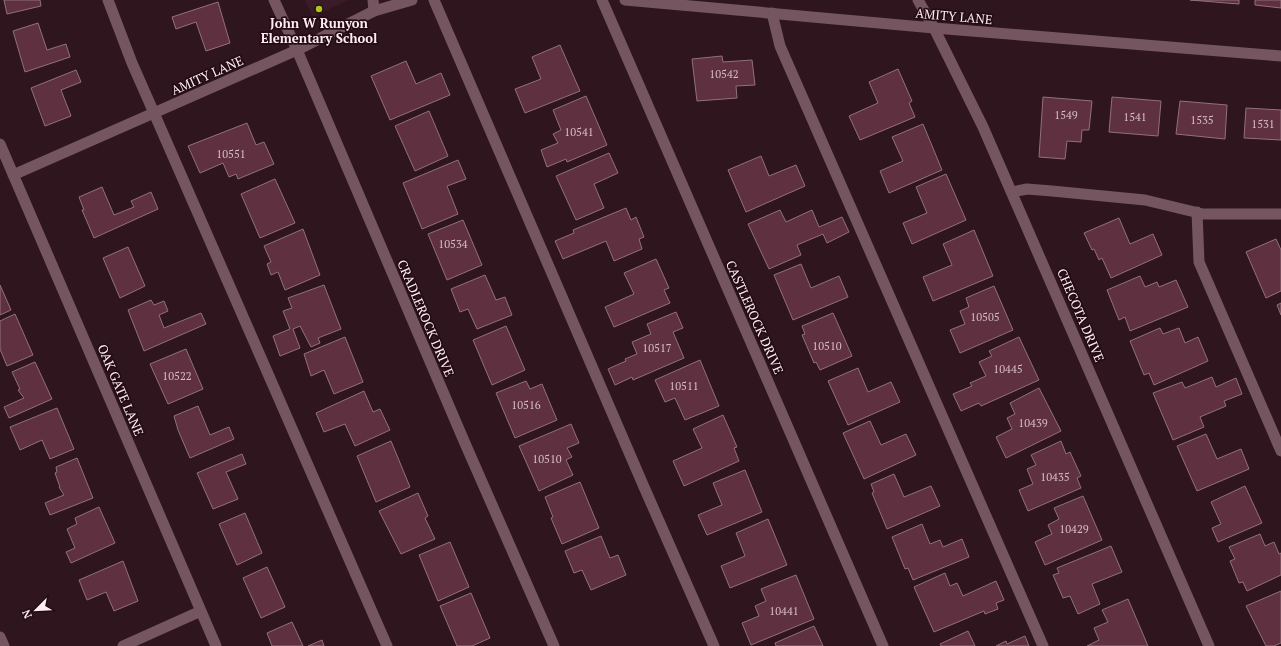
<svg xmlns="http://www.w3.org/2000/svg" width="1281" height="646" font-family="'PT Serif',serif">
  <rect width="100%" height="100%" fill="#2e151e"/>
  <path fill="#3b1b27" d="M 305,0 L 348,0 L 313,17 Z"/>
  <path fill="#5e3040" stroke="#92717b" d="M 4,0 L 40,0 L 41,6 L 7,14 Z
    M 1190,0 L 1239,0 L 1239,4 Z
    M 1255,0 L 1281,0 L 1281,8 L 1255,5 Z
    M 218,2 L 230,43 L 206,51 L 196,22 L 176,29 L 172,17 Z
    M 38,23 L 47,50 L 66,44 L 70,57 L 25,72 L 13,31 Z
    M 560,45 L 580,91 L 525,113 L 515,89 L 541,79 L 532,57 Z
    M 722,56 L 723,62 L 752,60 L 755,85 L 736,86 L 737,98 L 697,101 L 692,59 Z
    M 406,61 L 416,84 L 441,73 L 450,95 L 390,120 L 371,76 Z
    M 898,69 L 912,101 L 909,103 L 915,117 L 860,140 L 849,116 L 878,103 L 869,82 Z
    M 76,70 L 81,82 L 61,90 L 71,116 L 45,126 L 31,88 Z
    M 586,96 L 607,145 L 567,162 L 566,159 L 547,167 L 541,150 L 558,143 L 553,134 L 561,130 L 553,110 Z
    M 1043,97 L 1092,101 L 1089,130 L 1082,130 L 1081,142 L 1067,141 L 1065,159 L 1039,157 Z
    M 1112,97 L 1161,101 L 1158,136 L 1109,132 Z
    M 1180,101 L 1227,105 L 1225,139 L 1176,134 Z
    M 1246,108 L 1281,110 L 1281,140 L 1244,138 Z
    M 429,111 L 448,156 L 415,171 L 395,126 Z
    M 247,123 L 256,145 L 264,142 L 274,164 L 238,179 L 236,174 L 229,177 L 223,163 L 200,173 L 188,146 Z
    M 923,124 L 942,170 L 889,193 L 880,171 L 903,161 L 892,137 Z
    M 609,153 L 618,173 L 594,184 L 604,208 L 576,220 L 556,176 Z
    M 761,156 L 769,176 L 796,165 L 805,186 L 746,212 L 728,170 Z
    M 458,160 L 466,179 L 447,186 L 458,214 L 422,229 L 403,183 Z
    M 946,174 L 966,220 L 912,244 L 903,223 L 927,213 L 916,187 Z
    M 275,179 L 295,223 L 260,238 L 241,194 Z
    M 102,187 L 114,215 L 134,207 L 131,201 L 151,192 L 158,209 L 94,238 L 82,210 L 84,210 L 79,197 Z
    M 626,208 L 631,220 L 636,217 L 644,237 L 639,239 L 642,249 L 614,261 L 606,241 L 563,259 L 555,241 L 574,233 L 573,230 Z
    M 780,210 L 786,222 L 812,210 L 819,227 L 842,217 L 849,232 L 827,243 L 823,234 L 797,245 L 801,255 L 769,269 L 748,224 Z
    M 1119,218 L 1130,244 L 1153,234 L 1162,255 L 1111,278 L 1102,258 L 1099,260 L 1094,249 L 1092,250 L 1084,233 Z
    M 463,220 L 482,265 L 447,280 L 428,234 Z
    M 303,229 L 320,275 L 285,290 L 278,272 L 271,275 L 267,264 L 271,262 L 264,246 Z
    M 974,230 L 993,276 L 933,301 L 923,277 L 952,265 L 943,244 Z
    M 1276,239 L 1281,250 L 1281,291 L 1266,298 L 1246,252 Z
    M 128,247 L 145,286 L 120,298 L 103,258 Z
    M 656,259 L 669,288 L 664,290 L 670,303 L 614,327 L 605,307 L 634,294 L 624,273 Z
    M 801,264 L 811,288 L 839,276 L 848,297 L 793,320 L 774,275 Z
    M 485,275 L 496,300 L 505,297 L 512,315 L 477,329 L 468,309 L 460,312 L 451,289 Z
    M 1140,276 L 1145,287 L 1157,282 L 1159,287 L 1176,280 L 1188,307 L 1130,331 L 1125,317 L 1119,320 L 1107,290 Z
    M 0,285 L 11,310 L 0,315 Z
    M 324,285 L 341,329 L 318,338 L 320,343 L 311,347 L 300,326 L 293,329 L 300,348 L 280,356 L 273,336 L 290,329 L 283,311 L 292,308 L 288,298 Z
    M 994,286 L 1013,330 L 960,353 L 950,330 L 965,324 L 960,311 L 969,307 L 966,298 Z
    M 151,300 L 154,305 L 164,301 L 168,311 L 159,315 L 164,328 L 201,313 L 206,324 L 144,351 L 128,310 Z
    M 1281,303 L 1281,315 L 1277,305 Z
    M 676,312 L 683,328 L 673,332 L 684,358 L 633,380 L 632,377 L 615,385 L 608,369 L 626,361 L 625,359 L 637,354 L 632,342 L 651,334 L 647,324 Z
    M 833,313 L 852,356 L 820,370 L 816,362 L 814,363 L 802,335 L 805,334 L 802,326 Z
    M 15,314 L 33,355 L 7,366 L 0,349 L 0,321 Z
    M 506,326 L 525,370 L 492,385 L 473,340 Z
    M 1160,328 L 1163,334 L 1179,328 L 1185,343 L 1198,337 L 1208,361 L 1154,385 L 1149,373 L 1144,375 L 1130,341 Z
    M 345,337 L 363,382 L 334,394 L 324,370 L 311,376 L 304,354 Z
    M 1019,337 L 1039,380 L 981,406 L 979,403 L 961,411 L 953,394 L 972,386 L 970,383 L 986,376 L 979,362 L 992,356 L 989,351 Z
    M 186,349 L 203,389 L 168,404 L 150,364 Z
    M 700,360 L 719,406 L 685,420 L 675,398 L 665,402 L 655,380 Z
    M 35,362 L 52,399 L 9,418 L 4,407 L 24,398 L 18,390 L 20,389 L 12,372 Z
    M 858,368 L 868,392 L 891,382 L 900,402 L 848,425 L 828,381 Z
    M 1212,377 L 1216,387 L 1236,378 L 1242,394 L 1224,401 L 1226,406 L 1200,417 L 1204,427 L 1173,440 L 1153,393 L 1182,382 L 1185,388 Z
    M 526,381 L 530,389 L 542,384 L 557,420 L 515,438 L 496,393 Z
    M 1039,388 L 1061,431 L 1006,458 L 996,437 L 1012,429 L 1007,418 L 1015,414 L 1010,403 Z
    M 364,391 L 373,412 L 380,409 L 390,430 L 355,446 L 345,424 L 324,432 L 316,413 Z
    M 198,406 L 210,435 L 229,427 L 234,439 L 190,458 L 178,430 L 174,416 Z
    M 57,408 L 74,449 L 50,459 L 42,440 L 20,450 L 10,427 Z
    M 723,415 L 737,447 L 734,448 L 739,461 L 684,486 L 673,461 L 702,448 L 693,429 Z
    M 870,421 L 881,445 L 906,434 L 916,455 L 864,479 L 843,433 Z
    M 571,424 L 579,443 L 567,448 L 572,457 L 566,460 L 573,475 L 539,491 L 519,446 Z
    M 1206,434 L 1217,459 L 1241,449 L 1249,469 L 1197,491 L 1177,446 Z
    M 391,441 L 410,487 L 376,502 L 357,456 Z
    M 1061,441 L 1066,454 L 1070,452 L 1081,476 L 1077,478 L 1081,488 L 1028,511 L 1019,490 L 1033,484 L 1027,469 L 1036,465 L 1031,455 Z
    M 242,454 L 246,464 L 226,472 L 238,499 L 213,509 L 197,473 Z
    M 77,458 L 93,498 L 50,515 L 45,503 L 64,495 L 59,487 L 60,487 L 55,473 L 57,472 L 56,467 Z
    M 745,470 L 762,512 L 707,535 L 698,515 L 722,505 L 713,483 Z
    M 894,474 L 904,497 L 931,486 L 940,506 L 887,529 L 872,493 L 874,492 L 871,484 Z
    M 580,482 L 599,528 L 562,544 L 551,518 L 553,517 L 545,497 Z
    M 1245,486 L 1262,523 L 1218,542 L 1212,528 L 1221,524 L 1211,502 Z
    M 418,493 L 428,516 L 425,518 L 435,539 L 401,554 L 379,511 Z
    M 1083,496 L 1102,540 L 1045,565 L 1035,542 L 1052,534 L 1048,525 L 1059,519 L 1054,508 Z
    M 99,507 L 115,543 L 71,563 L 66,552 L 75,548 L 67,529 L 77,524 L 75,518 Z
    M 245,513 L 262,553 L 237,565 L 219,524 Z
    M 768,519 L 787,565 L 730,588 L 721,566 L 745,556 L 736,533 Z
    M 922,524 L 930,544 L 940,540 L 943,547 L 962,539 L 969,557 L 913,580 L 908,568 L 905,569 L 892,537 Z
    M 1260,534 L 1265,546 L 1274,542 L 1279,554 L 1281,553 L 1281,575 L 1247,591 L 1243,582 L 1239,583 L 1230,561 L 1235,559 L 1229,547 Z
    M 601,536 L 610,558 L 618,555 L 626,575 L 591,590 L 582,570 L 574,573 L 565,551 Z
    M 450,542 L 469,587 L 438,601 L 419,555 Z
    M 1111,546 L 1122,572 L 1092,584 L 1100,604 L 1078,614 L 1070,596 L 1063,598 L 1053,575 L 1059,573 L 1057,568 Z
    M 123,561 L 138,601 L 114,611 L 106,592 L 87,600 L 79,580 Z
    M 267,567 L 285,607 L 261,618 L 243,578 Z
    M 945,573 L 950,586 L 957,583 L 963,596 L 996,581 L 1004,600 L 996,603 L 998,609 L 985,614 L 984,611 L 934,632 L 914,587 Z
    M 796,575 L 814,619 L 751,645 L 742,623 L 759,616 L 755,606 L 766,601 L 761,589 Z
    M 1281,591 L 1281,643 L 1274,646 L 1266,646 L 1246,606 Z
    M 471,593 L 490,638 L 472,646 L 457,646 L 440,606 Z
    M 1128,599 L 1148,646 L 1087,646 L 1099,640 L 1094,628 L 1108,622 L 1102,610 Z
    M 292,622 L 303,646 L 272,646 L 267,633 Z
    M 814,626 L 823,646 L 776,646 L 775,643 Z
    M 968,631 L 975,646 L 941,646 L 940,644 Z
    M 1025,636 L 1029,646 L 996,646 L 1006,641 L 1007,644 Z
    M 322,640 L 324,646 L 308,646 Z"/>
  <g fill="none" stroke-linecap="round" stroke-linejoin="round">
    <path stroke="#755660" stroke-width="11" d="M 108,0 L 132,63 L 154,113 L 387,646
      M 373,0 L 374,11
      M 434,0 L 644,487 L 714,646
      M 772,13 L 780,46 L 1043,646
      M 1012,192 L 1027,189 L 1052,191 L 1145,200 L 1203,214 L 1281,214
      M 1197,212 L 1199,262 L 1281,451
      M 0,637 L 4,646"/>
    <path stroke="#755660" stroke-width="11" d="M 274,0 L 297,50 L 464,441 L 554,646
      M 602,0 L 883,646
      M 918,0 L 934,28 L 983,127 L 1209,646"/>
    <path stroke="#755660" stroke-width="11" d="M 625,0 L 934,28 L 1281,56
      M 0,144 L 216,646
      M 13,175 L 297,50 L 374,11 L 412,0
      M 123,646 L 201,611"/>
  </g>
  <circle fill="#a9c71b" stroke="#240c15" stroke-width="1.5" cx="319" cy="9" r="4"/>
  <g text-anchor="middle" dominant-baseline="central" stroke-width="3.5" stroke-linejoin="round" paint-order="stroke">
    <g font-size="11" fill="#d7bdc5">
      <text x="724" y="74">10542</text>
      <text x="1066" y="115">1549</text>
      <text x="1135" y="117">1541</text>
      <text x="1202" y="120">1535</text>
      <text x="1263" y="124">1531</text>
      <text x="579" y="132">10541</text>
      <text x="231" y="154">10551</text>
      <text x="453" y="244">10534</text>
      <text x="985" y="317">10505</text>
      <text x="827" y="346">10510</text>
      <text x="657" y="348">10517</text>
      <text x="1008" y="369">10445</text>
      <text x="177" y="376">10522</text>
      <text x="684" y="386">10511</text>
      <text x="526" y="405">10516</text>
      <text x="1033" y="423">10439</text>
      <text x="547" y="459">10510</text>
      <text x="1055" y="477">10435</text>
      <text x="1074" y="529">10429</text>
      <text x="784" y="611">10441</text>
    </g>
    <g font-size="13" fill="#ffecf1" stroke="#240c15">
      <text transform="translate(954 16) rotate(5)">AMITY LANE</text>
      <text transform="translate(207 75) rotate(-24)">AMITY LANE</text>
      <text transform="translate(1081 315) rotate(67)">CHECOTA DRIVE</text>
      <text transform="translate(755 317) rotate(66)">CASTLEROCK DRIVE</text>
      <text transform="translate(426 318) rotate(67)">CRADLEROCK DRIVE</text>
      <text transform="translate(121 390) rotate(67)">OAK GATE LANE</text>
    </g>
    <g font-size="13" font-weight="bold" fill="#ffecf1" stroke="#240c15">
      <text x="319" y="23">John W Runyon<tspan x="319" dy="15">Elementary School</tspan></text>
    </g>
  </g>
  <g transform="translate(36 610) rotate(246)" stroke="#240c15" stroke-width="3" paint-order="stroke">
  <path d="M0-3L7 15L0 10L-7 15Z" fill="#ffecf1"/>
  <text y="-6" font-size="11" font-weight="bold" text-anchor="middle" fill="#ffecf1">N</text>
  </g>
</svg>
